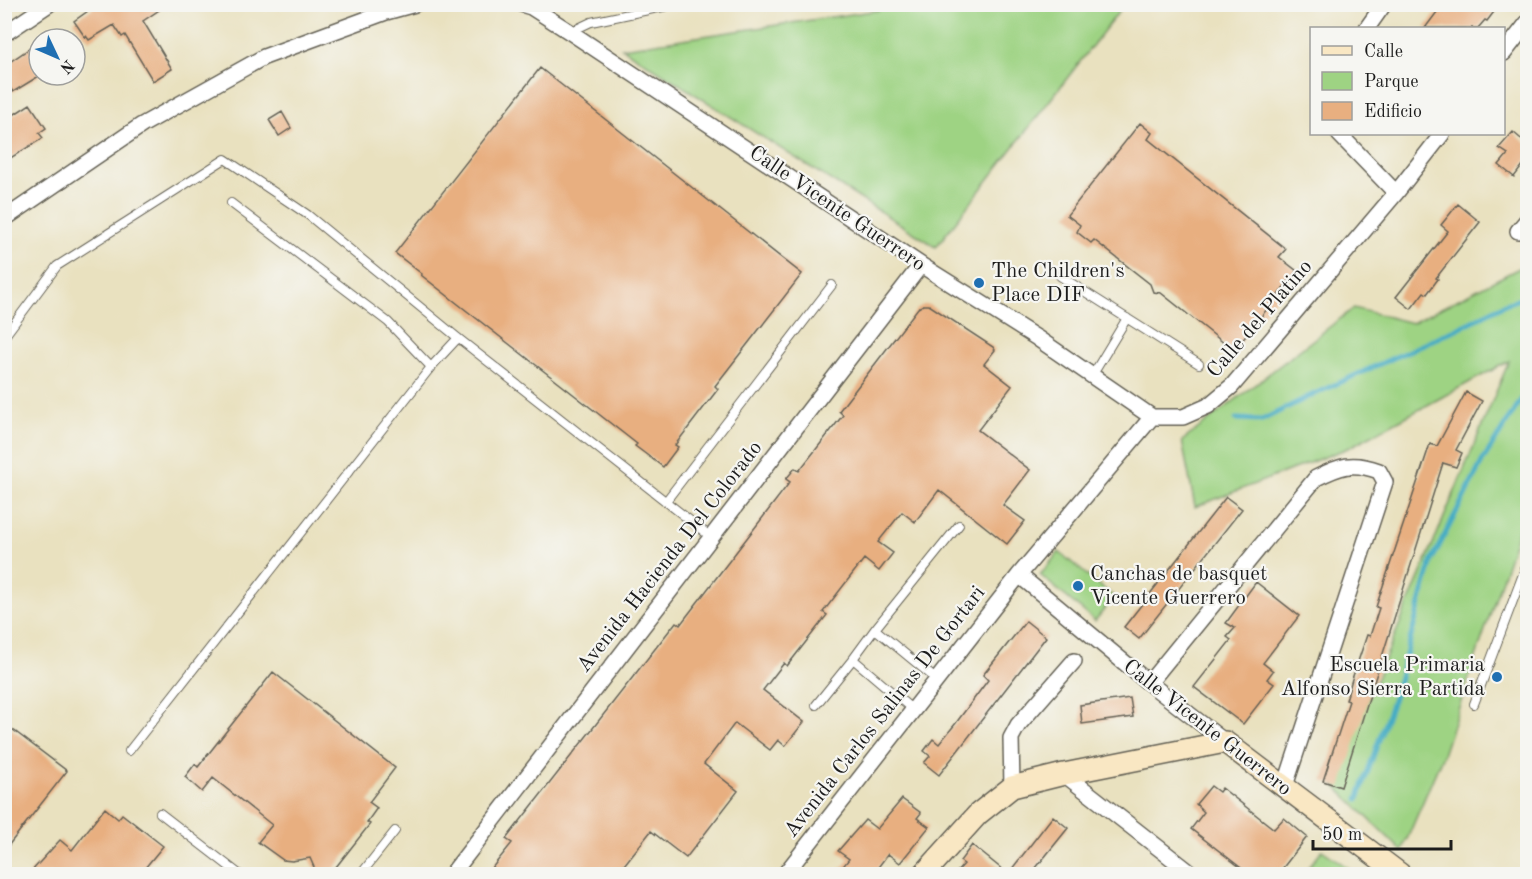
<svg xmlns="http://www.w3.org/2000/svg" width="1532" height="879" font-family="'Old Standard TT',serif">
  <rect width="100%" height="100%" fill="#f6f6f2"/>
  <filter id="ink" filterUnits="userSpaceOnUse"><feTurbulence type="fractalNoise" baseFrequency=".0167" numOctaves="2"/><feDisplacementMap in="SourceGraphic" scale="12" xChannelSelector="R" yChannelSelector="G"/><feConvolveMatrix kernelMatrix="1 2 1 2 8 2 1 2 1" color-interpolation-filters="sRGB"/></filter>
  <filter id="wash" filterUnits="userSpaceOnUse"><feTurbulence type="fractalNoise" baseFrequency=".008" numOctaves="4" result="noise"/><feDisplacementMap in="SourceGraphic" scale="24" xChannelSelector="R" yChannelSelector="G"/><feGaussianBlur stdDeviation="1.35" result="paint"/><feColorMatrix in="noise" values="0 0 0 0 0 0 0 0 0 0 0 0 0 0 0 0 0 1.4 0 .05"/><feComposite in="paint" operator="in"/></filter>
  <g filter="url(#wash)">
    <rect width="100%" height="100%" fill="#e9e1bf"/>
    <path fill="#9ed383" stroke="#5d7850" stroke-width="1.5" d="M 880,5 L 1124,5 L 936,247 L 622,48 L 879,10 Z
      M 1527,264 L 1527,505 L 1443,755 L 1402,851 L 1333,784 L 1509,361 L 1348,448 L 1195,507 L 1182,441 L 1354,308 L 1412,323 Z
      M 1059,552 L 1114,597 L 1095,621 L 1040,575 Z
      M 1322,850 L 1357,874 L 1303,874 Z"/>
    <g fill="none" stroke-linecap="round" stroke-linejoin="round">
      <path stroke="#45acc5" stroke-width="5" d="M 1236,419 L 1262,420 L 1310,396 L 1461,327 L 1505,304 L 1528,296
        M 1358,799 L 1395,695 L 1432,560 L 1483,460 L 1528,389"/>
    </g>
    <g id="blocks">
      <path fill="#e8af80" d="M 98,4 L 168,4 L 143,21 L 172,69 L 153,81 L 125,35 L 122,37 L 114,25 L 89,40 L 86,36 L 85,37 L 74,21 Z
        M 1443,4 L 1500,4 L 1487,21 L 1485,20 L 1478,28 L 1425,28 Z
        M 39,42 L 39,76 L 13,92 L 4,79 L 4,66 Z
        M 540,68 L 802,274 L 715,386 L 718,389 L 675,445 L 678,447 L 663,467 L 635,446 L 637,444 L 421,275 L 422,274 L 395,253 Z
        M 30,104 L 46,128 L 39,133 L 43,138 L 4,162 L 4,121 Z
        M 282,112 L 291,128 L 279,136 L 269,120 Z
        M 1140,123 L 1152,133 L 1148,139 L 1286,249 L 1279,257 L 1297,271 L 1234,351 L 1161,293 L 1153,292 L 1150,284 L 1094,240 L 1091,243 L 1077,232 L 1080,225 L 1067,215 Z
        M 1513,132 L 1527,144 L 1527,160 L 1514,177 L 1499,165 L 1508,154 L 1499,148 Z
        M 1458,204 L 1480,222 L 1436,278 L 1438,279 L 1427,294 L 1424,292 L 1411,309 L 1396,297 L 1448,231 L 1441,225 Z
        M 923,305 L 929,305 L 993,347 L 995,350 L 984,364 L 1012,386 L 978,430 L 1030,470 L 1003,505 L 1025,521 L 1007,544 L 939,490 L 915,522 L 902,512 L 878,542 L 893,553 L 879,571 L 864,559 L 823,612 L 827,615 L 787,666 L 784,663 L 763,690 L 804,722 L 785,746 L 778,740 L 770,750 L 735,723 L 704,764 L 738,791 L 686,858 L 651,831 L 617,874 L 487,874 L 512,843 L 506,839 L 676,622 L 680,625 L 790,482 L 786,479 L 791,473 L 795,468 L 799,471 L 843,415 L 839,411 L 918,308 Z
        M 1466,392 L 1482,401 L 1456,450 L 1462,453 L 1456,467 L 1443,463 L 1341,787 L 1323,781 L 1349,701 L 1346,700 L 1352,679 L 1367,635 L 1370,636 L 1379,608 L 1376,607 L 1430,444 L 1437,446 Z
        M 1226,497 L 1242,509 L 1139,639 L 1124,627 Z
        M 1256,582 L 1299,616 L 1263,663 L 1273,671 L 1267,679 L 1274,684 L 1243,724 L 1194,687 L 1231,640 L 1227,637 L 1235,628 L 1226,623 Z
        M 1026,621 L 1046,637 L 939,775 L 924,763 L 930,756 L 924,751 L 933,739 L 939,744 L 956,723 L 988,680 L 983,675 Z
        M 273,672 L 395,768 L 369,802 L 377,808 L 367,822 L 370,824 L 332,872 L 329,869 L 317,874 L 310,858 L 292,861 L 283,860 L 258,842 L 272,825 L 213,778 L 202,792 L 185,777 L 195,764 L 198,767 Z
        M 1130,698 L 1133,717 L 1082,724 L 1080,705 Z
        M 4,723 L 67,771 L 4,851 Z
        M 1211,786 L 1219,792 L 1222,788 L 1274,829 L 1284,818 L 1307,837 L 1278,874 L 1249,874 L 1191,829 L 1204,812 L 1196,804 Z
        M 902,799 L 921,813 L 917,818 L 929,827 L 900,863 L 888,854 L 873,874 L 837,874 L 849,859 L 838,851 L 865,820 L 877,829 Z
        M 105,808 L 118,819 L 122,814 L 163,846 L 140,874 L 29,874 L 60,840 L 72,850 Z
        M 1053,816 L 1068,828 L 1031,874 L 955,874 L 964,864 L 960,861 L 972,845 L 1008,874 Z"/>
    </g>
  </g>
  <g filter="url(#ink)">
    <use href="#blocks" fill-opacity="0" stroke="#646155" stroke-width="1.5"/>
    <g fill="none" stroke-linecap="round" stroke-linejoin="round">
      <defs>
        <path id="lane" d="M 570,32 L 591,22 L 677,4
          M 231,203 L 388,322 L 431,367
          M 1060,276 L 1199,364
          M 4,337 L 57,266 L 225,159 L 308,215 L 458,338 L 711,537
          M 1092,376 L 1127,318
          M 666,501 L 832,285
          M 853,659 L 875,629
          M 937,680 L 875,629 L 959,525
          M 1474,704 L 1528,561
          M 816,705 L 853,659 L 913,710
          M 129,751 L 431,367 L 458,338
          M 160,813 L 239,874
          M 361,874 L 395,831"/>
        <path id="street" d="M 521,4 L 531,7 L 570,32 L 921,265 L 1037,338 L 1152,417
          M 1367,28 L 1384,4
          M 4,34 L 49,4
          M 1504,53 L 1528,22
          M 1339,134 L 1396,193
          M 4,219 L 142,125 L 264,57 L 386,12 L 415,4
          M 1518,231 L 1528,219
          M 1019,575 L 1149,683 L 1225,742
          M 1149,683 L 1316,478 C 1340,466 1352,461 1379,471 L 1385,482 L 1284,789
          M 1064,774 L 1192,874
          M 1012,787 L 1011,738 L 1018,725 L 1074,661
          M 452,874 L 921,265
          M 785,874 L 1019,575 L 1152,417 L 1183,417 L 1208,406 L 1232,386 L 1396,193 L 1442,134"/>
        <path id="secondary" d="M 924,874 L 978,814 L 1012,787 L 1064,774 L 1225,742 L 1400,874"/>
      </defs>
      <use href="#lane" stroke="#646155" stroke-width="10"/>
      <use href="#street" stroke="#646155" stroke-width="18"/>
      <use href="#secondary" stroke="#646155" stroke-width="24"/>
      <use href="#lane" stroke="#fff" stroke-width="8"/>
      <use href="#street" stroke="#fff" stroke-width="15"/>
      <use href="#secondary" stroke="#f9e7c3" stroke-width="21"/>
    </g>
  </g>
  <g fill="#1f6fb2" stroke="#f6f6f2" stroke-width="2">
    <circle cx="979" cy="283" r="6"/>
    <circle cx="1078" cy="586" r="6"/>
    <circle cx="1497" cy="677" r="6"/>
  </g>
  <g text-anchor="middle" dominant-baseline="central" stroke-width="4.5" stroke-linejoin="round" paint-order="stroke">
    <g font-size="21" fill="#1c1c1c" stroke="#f6f6f2">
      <text transform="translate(837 209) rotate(34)">Calle Vicente Guerrero</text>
      <text transform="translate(1260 319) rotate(-49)">Calle del Platino</text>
      <text transform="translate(670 557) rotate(-52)">Avenida Hacienda Del Colorado</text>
      <text transform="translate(885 712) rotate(-52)">Avenida Carlos Salinas De Gortari</text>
      <text transform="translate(1207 728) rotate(38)">Calle Vicente Guerrero</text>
    </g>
    <g font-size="21" fill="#1c1c1c" stroke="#f6f6f2" text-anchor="start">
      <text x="991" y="271">The Children's<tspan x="991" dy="24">Place DIF</tspan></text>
      <text x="1090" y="574">Canchas de basquet<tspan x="1090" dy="24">Vicente Guerrero</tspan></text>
      <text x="1485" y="665" text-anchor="end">Escuela Primaria<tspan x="1485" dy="24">Alfonso Sierra Partida</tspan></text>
    </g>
  </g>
  <rect width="1532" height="879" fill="none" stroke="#f6f6f2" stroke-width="24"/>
  <rect x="1310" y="27" width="195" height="108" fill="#f6f6f2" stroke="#9f9f9c" stroke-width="1.5"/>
  <rect x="1322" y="46" width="30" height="9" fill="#f9e7c3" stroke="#9f9f9c" stroke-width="1.5"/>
  <text x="1364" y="57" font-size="18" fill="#1c1c1c">Calle</text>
  <rect x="1322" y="72" width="30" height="18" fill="#9ed383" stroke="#9f9f9c" stroke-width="1.5"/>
  <text x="1364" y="87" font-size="18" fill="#1c1c1c">Parque</text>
  <rect x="1322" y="102" width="30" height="18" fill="#e8af80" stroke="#9f9f9c" stroke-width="1.5"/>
  <text x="1364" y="117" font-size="18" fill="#1c1c1c">Edificio</text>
  <g transform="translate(57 57) rotate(134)"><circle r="28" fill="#f6f6f2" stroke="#9f9f9c" stroke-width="1.5"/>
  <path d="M0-4.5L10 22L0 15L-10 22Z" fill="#1f6fb2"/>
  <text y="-9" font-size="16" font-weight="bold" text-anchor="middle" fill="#1c1c1c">N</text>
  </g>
  <path d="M1313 840v9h138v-9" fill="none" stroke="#1c1c1c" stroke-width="3"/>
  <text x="1322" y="840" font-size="18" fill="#1c1c1c" stroke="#f6f6f2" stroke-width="4.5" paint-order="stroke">50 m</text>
</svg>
